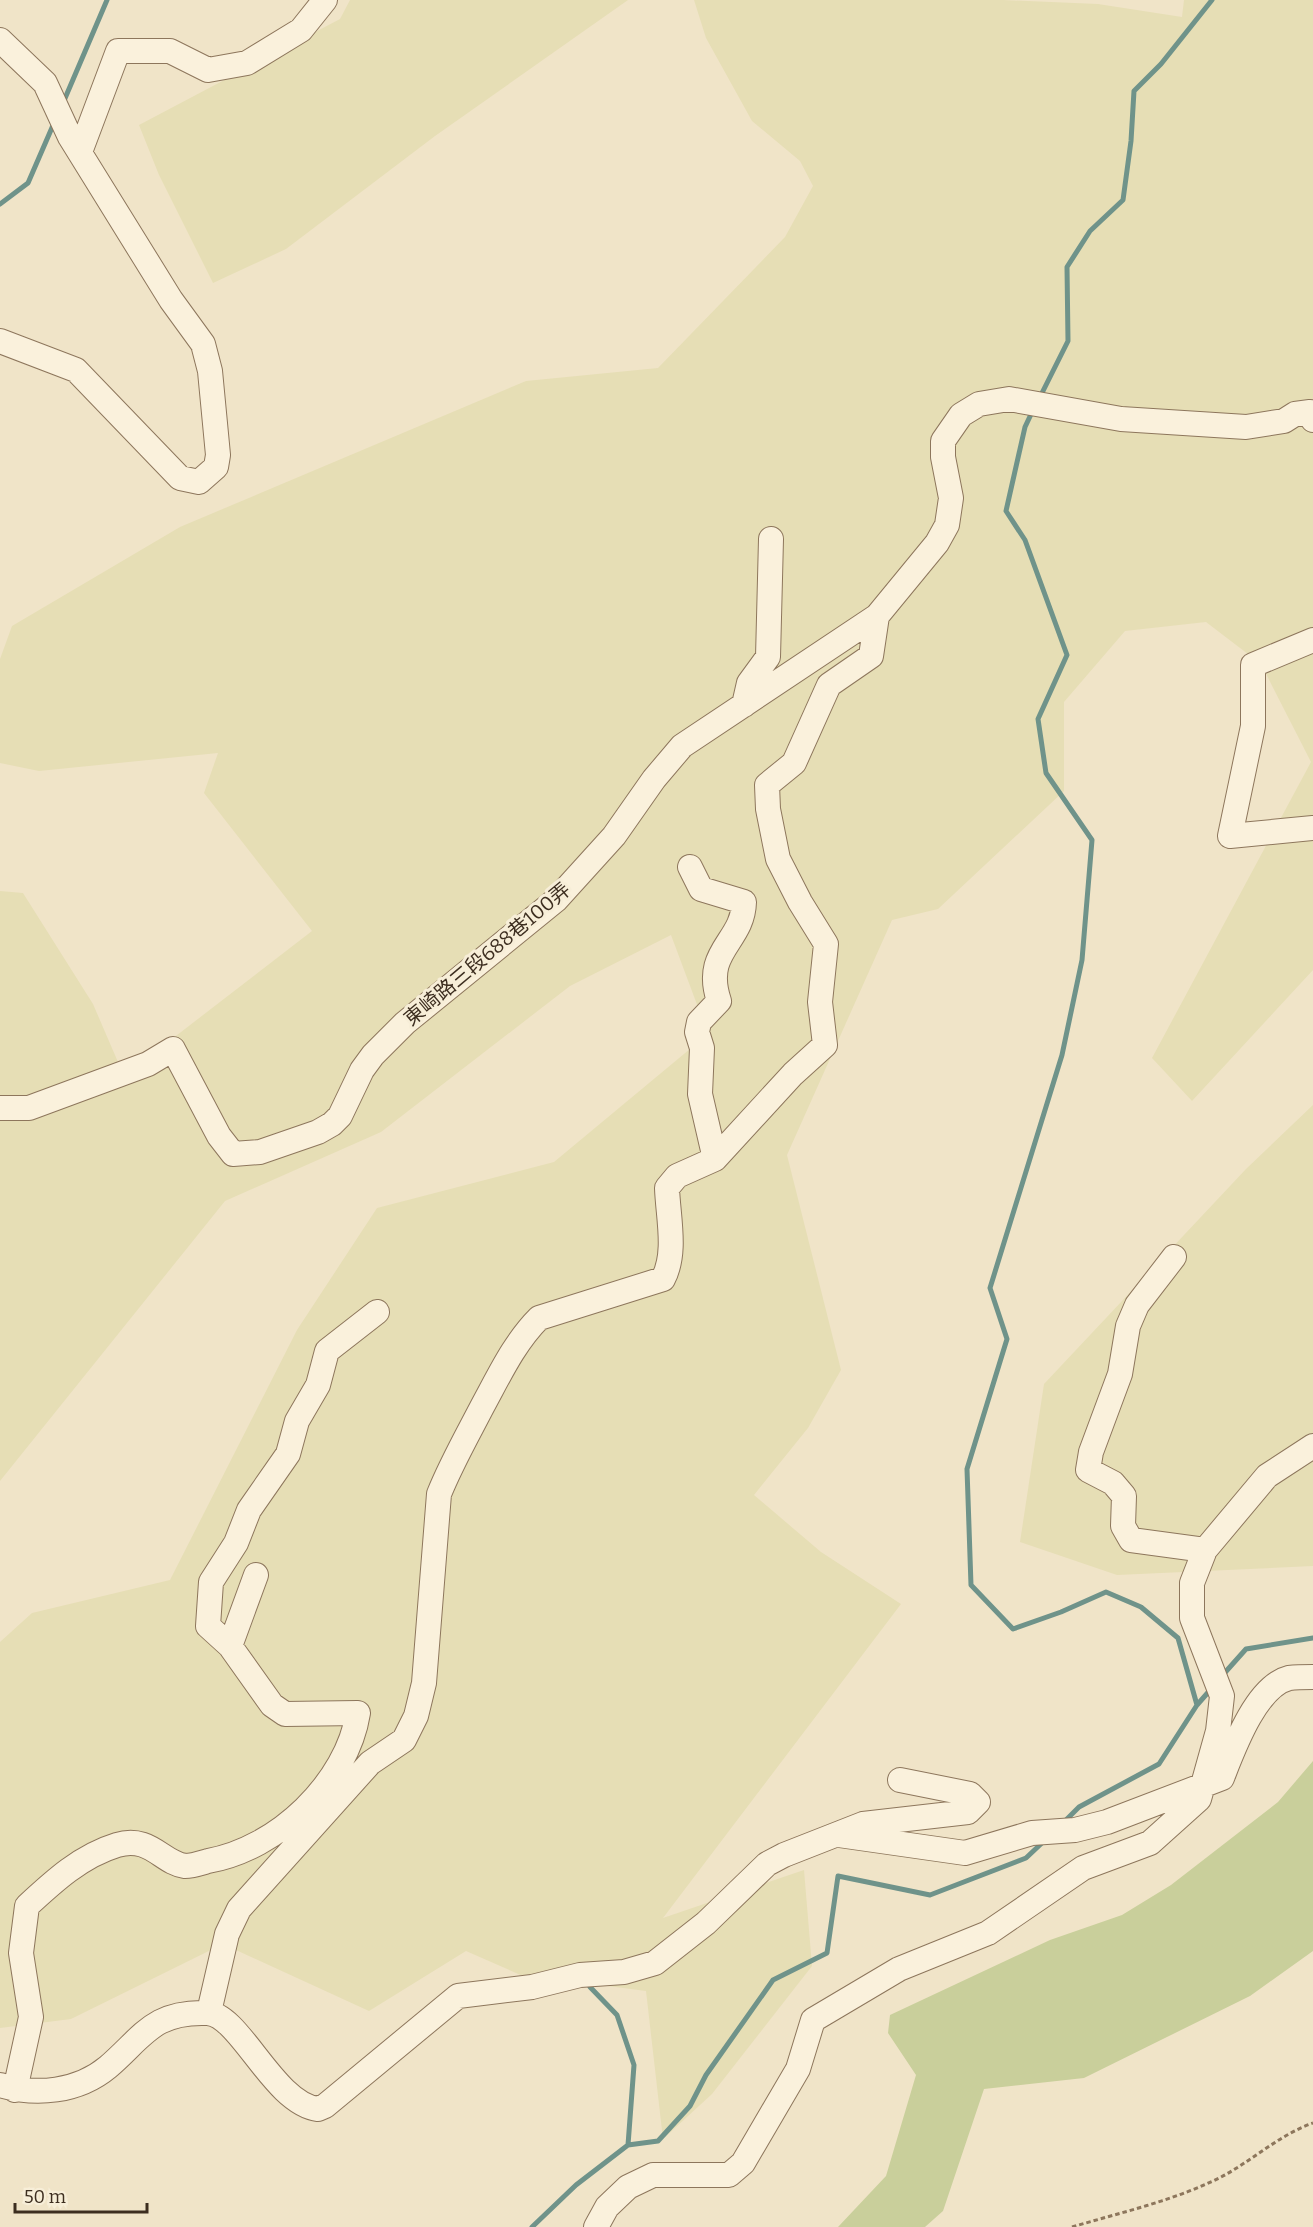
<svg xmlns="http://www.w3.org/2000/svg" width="1313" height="2227" font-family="Bitter,'Noto Sans TC',serif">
  <rect width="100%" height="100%" fill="#f0e4c8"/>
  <path fill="#e6deb5" d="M 350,0 L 628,0 L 435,136 L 286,249 L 213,283 L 159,175 L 139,125 L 340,19 Z
    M 694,0 L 1003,0 L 1098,4 L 1182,17 L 1184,0 L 1313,0 L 1313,970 L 1192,1101 L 1152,1058 L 1311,762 L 1261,664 L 1206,622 L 1125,631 L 1064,702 L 1064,791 L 938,909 L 892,920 L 787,1155 L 841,1370 L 808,1428 L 754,1495 L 821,1552 L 901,1604 L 663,1918 L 804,1870 L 812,1966 L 712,2094 L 663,2139 L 646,1991 L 562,1980 L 532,1980 L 466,1951 L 369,2011 L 223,1944 L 71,2019 L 0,2028 L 0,1642 L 32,1613 L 170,1580 L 297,1330 L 377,1208 L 554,1162 L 708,1034 L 671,935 L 570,986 L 381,1132 L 225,1201 L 0,1481 L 0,891 L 23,893 L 93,1004 L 124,1076 L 312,931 L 204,793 L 218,753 L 39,771 L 0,763 L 0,659 L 12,626 L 180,527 L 526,381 L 658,368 L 785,237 L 813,186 L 800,161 L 752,121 L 706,38 Z
    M 1313,1105 L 1313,1566 L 1117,1575 L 1020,1542 L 1044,1384 L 1246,1169 Z"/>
  <path fill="#c9cf9b" d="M 1313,1761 L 1313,1951 L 1250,1996 L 1084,2078 L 984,2089 L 943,2211 L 925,2227 L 838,2227 L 886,2176 L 916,2075 L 888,2033 L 890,2015 L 1050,1940 L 1122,1915 L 1171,1885 L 1278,1802 Z"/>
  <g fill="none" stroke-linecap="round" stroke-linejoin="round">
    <path stroke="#6f938a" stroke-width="5" d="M 63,103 L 107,0
      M 0,204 L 28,183 L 54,123
      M 1040,397 L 1068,341 L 1067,267 L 1090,231 L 1123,200 L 1131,141 L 1134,91 L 1161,64 L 1212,0
      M 1033,410 L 1025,427 L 1006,511 L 1025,540 L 1067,655 L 1038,719 L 1046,773 L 1092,840 L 1082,960 L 1062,1055 L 990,1288 L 1007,1339 L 967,1469 L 971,1585 L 1013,1629 L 1061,1612 L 1106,1592 L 1141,1607 L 1178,1638 L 1197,1705
      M 1221,1677 L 1246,1649 L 1313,1638
      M 1064,1822 L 1079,1807 L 1159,1764 L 1197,1705 L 1211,1689
      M 590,1987 L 617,2015 L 634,2065 L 628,2145
      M 532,2227 L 576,2185 L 628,2145 L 658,2141 L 690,2106 L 706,2075 L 773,1980 L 827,1953 L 838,1876 L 930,1895 L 1026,1858 L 1044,1841"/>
    <defs>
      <path id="minor" d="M 0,40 L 45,83 L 70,137 L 171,300 L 203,344 L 210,371 L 218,455 L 216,467 L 199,482 L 180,478 L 76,370 L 0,341
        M 80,152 L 118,51 L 170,51 L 208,70 L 247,63 L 301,30 L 325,0
        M 1313,640 L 1253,665 L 1253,726 L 1230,836 L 1313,828
        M 744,705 L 749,683 L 768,657 L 771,539
        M 0,1108 L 29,1108 L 148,1064 L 173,1049 L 219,1136 L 233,1154 L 260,1152 L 318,1132 L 332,1124 L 340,1116 L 362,1070 L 373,1055 L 405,1023 L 556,900 L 614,836 L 654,779 L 682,746 L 877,616 L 937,543 L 947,525 L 951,498 L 943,457 L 943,441 L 961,415 L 979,404 L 1009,399 L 1121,419 L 1246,427 L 1284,421 L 1295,414 L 1310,412 L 1313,420
        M 715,1159 L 793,1074 L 825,1045 L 820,1002 L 826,944 L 800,902 L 778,859 L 768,809 L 767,785 L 794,763 L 829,685 L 871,656 L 877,616
        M 1174,1257 L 1137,1305 L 1128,1326 L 1120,1374 L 1091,1452 L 1088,1470 L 1113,1483 L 1124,1496 L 1123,1526 L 1131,1540 L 1205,1550
        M 230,1646 L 256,1575
        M 839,1835 L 965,1853 L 1032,1833 L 1075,1830 L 1107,1822 L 1222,1778 C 1233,1750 1256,1686 1289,1678 C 1297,1677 1305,1677 1313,1677
        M 209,2012 L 227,1934 L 239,1909 L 370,1763 L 404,1740 L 416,1716 L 424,1683 L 439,1494 C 451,1464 467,1436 482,1407 C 499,1376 514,1343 539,1318 L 663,1279 C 677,1253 668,1217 667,1188 L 677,1176 L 715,1159 L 700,1094 L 702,1048 L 697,1032 L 699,1022 L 719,1001 C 702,950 743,943 744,902 L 701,889 L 690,867
        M 0,2085 C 36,2096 78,2092 108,2067 C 143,2037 153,2011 207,2013 C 240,2014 273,2103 318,2109 L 325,2106 L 458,1996 L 532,1987 L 580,1975 L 624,1972 L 655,1963 L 706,1923 L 767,1864 L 784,1855 L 863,1824 L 968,1812 L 978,1802 L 970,1794 L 900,1780
        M 15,2090 L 31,2017 L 21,1953 L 27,1906 C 54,1881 81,1856 117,1845 C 150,1835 162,1863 185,1866 C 192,1866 201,1863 208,1861 C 277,1849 347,1783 358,1713 L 285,1714 L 272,1705 L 230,1646 L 208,1626 L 211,1582 L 236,1543 L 249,1510 L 288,1454 L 297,1421 L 318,1385 L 327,1351 L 377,1312
        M 596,2227 L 607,2207 L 628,2187 L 653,2175 L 729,2175 L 743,2163 L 798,2069 L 813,2020 L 899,1969 L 988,1933 L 1083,1868 L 1150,1843 L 1199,1799 L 1218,1731 L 1222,1696 L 1192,1618 L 1192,1583 L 1205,1550 L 1267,1476 L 1313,1446"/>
    </defs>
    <use href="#minor" stroke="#8d765c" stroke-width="26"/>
    <path stroke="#8d765c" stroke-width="3" stroke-dasharray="4.5 3" stroke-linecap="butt" d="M 1072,2227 C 1119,2213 1168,2202 1213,2181 C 1248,2165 1276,2136 1313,2123"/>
    <use href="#minor" stroke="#faf1dc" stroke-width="24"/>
  </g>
  <g text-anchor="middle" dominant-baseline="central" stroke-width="6" stroke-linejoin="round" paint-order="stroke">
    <g font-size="20" fill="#3d2e20" stroke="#f7eed8">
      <text transform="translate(487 954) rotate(-40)">東崎路三段688巷100弄</text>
    </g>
  </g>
  <path d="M15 2203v9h132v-9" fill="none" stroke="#3d2e20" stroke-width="3"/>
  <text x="24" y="2203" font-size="18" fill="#3d2e20" stroke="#f7eed8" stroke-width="4.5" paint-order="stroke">50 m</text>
</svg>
